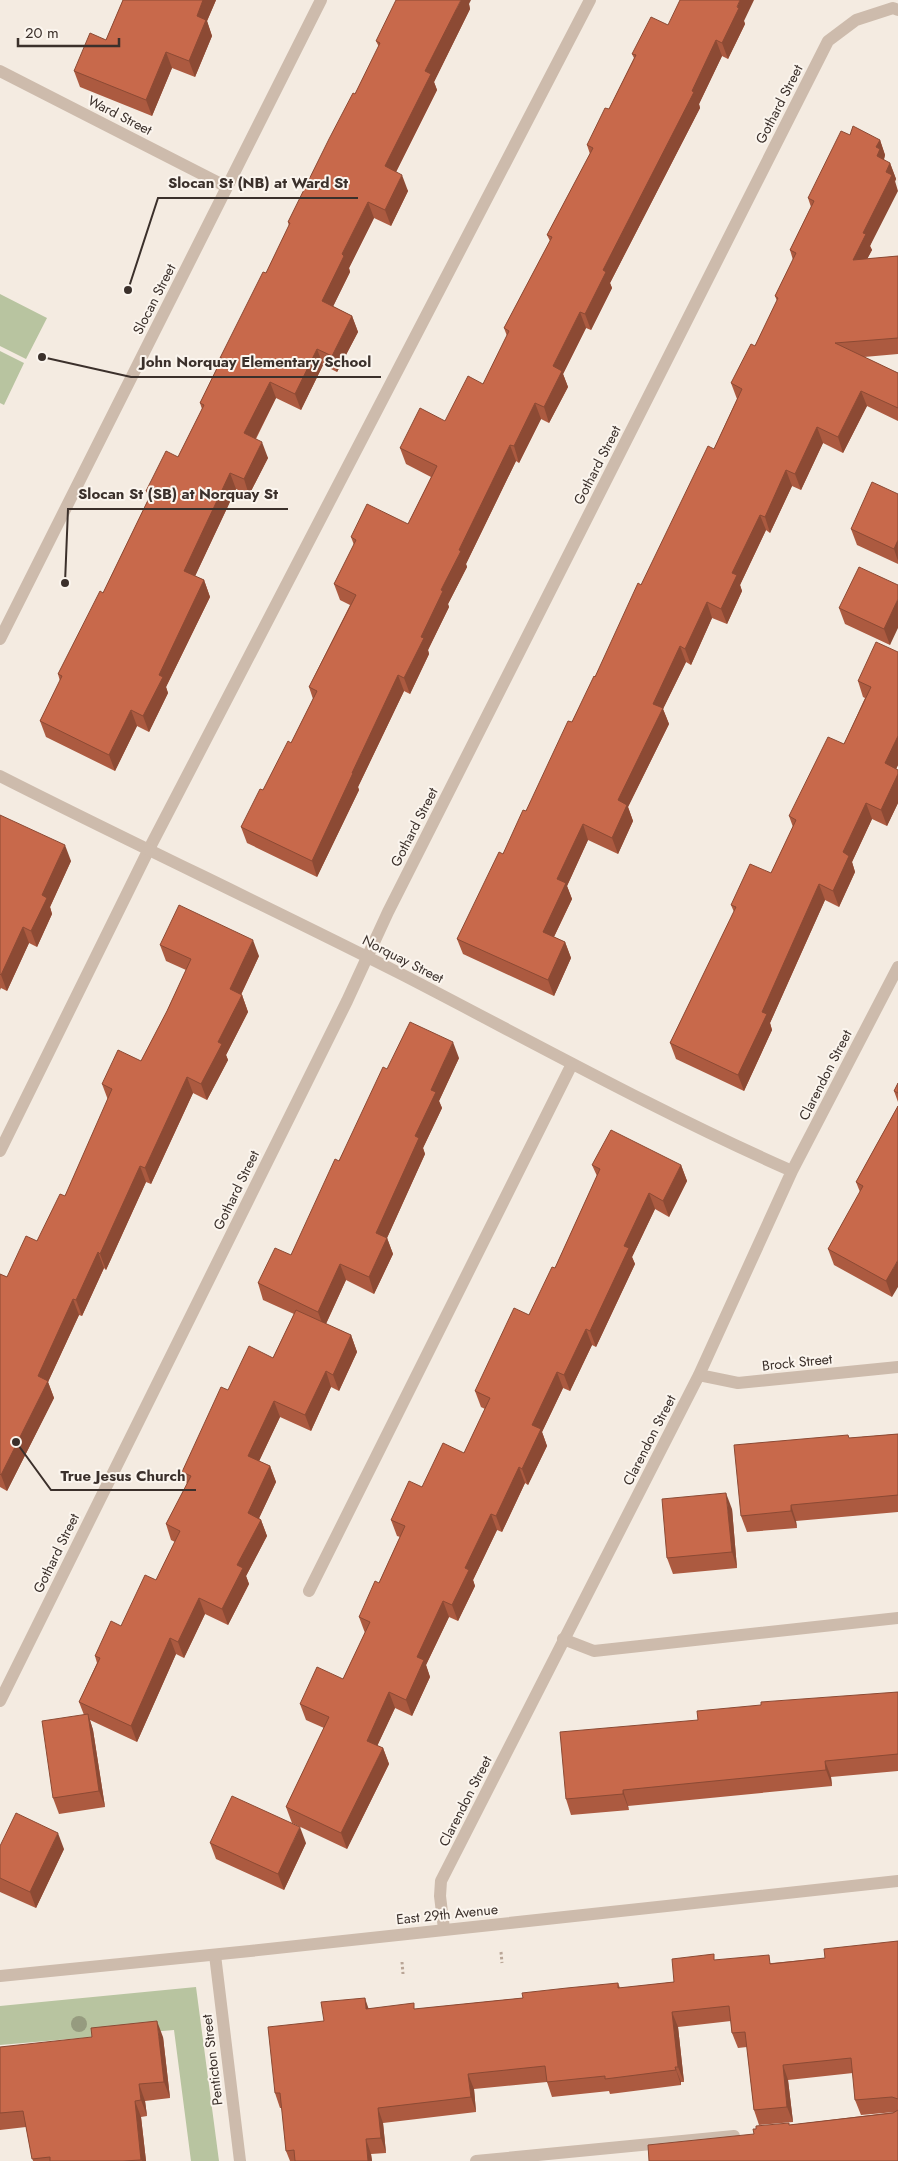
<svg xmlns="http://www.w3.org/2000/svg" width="898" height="2161" font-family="Jost,sans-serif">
  <rect width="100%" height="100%" fill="#f4ebe1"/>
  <path fill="#b8c4a0" d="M 0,294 L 47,318 L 26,359 L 0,346 Z
    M 0,351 L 24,363 L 4,405 L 0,403 Z
    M 196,1987 L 219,2161 L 191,2161 L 174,2030 L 0,2045 L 0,2006 Z"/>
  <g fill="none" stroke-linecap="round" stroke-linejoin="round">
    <path stroke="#b9a596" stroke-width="3" stroke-dasharray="2.5 2.5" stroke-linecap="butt" d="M 501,1952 L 502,1963
      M 402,1962 L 403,1974"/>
    <path stroke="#cdbbac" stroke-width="12" d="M 0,1151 L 148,851 L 590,0
      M 309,1591 L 572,1064
      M 563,1639 L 594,1651 L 898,1618
      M 476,2161 L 734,2136"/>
    <path stroke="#cdbbac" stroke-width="12" d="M 0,71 L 227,187
      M 0,776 C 134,844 269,907 403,975 C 531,1041 660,1113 792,1171
      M 699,1375 L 738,1383 L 898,1367
      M 0,1701 L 347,1001 L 388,912 L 828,41 L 856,20 L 893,8 L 898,10
      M 444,1929 L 440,1896 L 441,1881 L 699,1375 L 792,1171 L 898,967
      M 215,1955 L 240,2161"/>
    <path stroke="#cdbbac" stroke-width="12" d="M 0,639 L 321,0
      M 0,1976 L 250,1951 L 898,1881"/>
  </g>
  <circle fill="#969b7f" cx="79" cy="2024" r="8"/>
  <path fill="#ac5a40" d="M 123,0 L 216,0 L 207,21 L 212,36 L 195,77 L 172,68 L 152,116 L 80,87 L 74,71 L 106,40 Z
    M 469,4 L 470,9 L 434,82 L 437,90 L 396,172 L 408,191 L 391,226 L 374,218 L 349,268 L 350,272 L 333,306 L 352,316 L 358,332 L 337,372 L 323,365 L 301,410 L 276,398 L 256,439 L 268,458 L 249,495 L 236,489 L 195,576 L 204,580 L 210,597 L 166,687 L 168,693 L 149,732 L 137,726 L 115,771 L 46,737 L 40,721 L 60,681 L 58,674 L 103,593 L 149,498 L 146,491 L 178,457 L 202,409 L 200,403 L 221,360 L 220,358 L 266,273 L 289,226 L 288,222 L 355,94 L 379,47 L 376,41 Z
    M 744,21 L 745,24 L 728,59 L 722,56 L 699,104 L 700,108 L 610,283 L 612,288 L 591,330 L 586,328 L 563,374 L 568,387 L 549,423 L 541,419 L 519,463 L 516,461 L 466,564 L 467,567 L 448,604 L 449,607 L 428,650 L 429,654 L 410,694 L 404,691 L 358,787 L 359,790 L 317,877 L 247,843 L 241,827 L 291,743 L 313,699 L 309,687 L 350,605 L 340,600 L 334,584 L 354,545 L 351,537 L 408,524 L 431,477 L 406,464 L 400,448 L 445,421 L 483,384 L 507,336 L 504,328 L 550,241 L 547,235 L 590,154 L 587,145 L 609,109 L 634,58 L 632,54 L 668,25 Z
    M 850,135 L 880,140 L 885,155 L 884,159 L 884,161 L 890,163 L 896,179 L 870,246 L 872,250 L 867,259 L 898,256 L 898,354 L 864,357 L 898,373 L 898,421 L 867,406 L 843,453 L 823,443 L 801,490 L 792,486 L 770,533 L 766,530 L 740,585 L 742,591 L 727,624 L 712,618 L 691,665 L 686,662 L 663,709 L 669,724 L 628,807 L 633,821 L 618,854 L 588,840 L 567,886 L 572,899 L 554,937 L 565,942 L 571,958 L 554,996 L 463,954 L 457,939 L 526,811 L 595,677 L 641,585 L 714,449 L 737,399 L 731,383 L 755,346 L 777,301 L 775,296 L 793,260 L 790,250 L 811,207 L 808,198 Z
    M 898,494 L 898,564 L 857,545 L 851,529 Z
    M 898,585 L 890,645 L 845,624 L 839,608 Z
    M 898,652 L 898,765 L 896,769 L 898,770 L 898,803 L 887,826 L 872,819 L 852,862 L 855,872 L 839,907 L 825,900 L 770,1023 L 772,1030 L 744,1091 L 676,1059 L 670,1043 L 734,912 L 731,905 L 771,873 L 793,827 L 789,816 L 844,744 L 865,698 L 863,697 L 858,681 Z
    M 0,815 L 71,861 L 50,907 L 52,914 L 37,947 L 29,943 L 7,991 L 1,988 L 0,990 Z
    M 160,945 L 259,956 L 241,995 L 242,995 L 248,1012 L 226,1055 L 228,1060 L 207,1100 L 193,1093 L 151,1184 L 146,1182 L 106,1270 L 104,1268 L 82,1316 L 79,1315 L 48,1382 L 54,1398 L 7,1491 L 0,1487 L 0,1274 L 7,1277 L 37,1241 L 65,1196 L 108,1100 L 102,1084 L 141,1061 L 167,1011 L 186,970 L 166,961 Z
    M 459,1058 L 439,1101 L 442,1108 L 423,1148 L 425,1154 L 387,1238 L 393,1254 L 374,1294 L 346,1280 L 326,1324 L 351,1335 L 357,1352 L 339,1391 L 331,1387 L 311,1431 L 280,1417 L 259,1461 L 270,1466 L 276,1482 L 259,1518 L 261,1520 L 267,1536 L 246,1576 L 249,1584 L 228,1625 L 205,1614 L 184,1658 L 176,1654 L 137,1742 L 90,1720 L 93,1730 L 105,1807 L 59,1814 L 53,1798 L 84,1715 L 79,1702 L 97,1663 L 95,1656 L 121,1626 L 156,1580 L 175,1542 L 171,1540 L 166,1524 L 187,1484 L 182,1472 L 228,1390 L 273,1358 L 294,1314 L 263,1300 L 258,1283 L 291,1255 L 339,1161 L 387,1069 Z
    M 898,1083 L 898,1102 L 894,1091 Z
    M 898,1106 L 892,1297 L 834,1265 L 828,1249 L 860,1192 L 856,1182 Z
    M 592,1165 L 681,1165 L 687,1181 L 669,1217 L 655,1209 L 632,1257 L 635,1264 L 596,1347 L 592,1345 L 570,1391 L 563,1388 L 542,1432 L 547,1446 L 528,1485 L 525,1483 L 502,1532 L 497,1530 L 473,1580 L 475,1586 L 458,1621 L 449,1617 L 426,1665 L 430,1677 L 412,1716 L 395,1708 L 377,1746 L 383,1748 L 389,1764 L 347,1849 L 292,1823 L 286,1807 L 324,1728 L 306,1720 L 300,1704 L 343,1679 L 365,1633 L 359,1617 L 379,1583 L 400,1537 L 397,1536 L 391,1520 L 422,1487 L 464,1453 L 485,1409 L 481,1407 L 475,1391 L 529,1315 L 555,1268 L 597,1176 Z
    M 898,1434 L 898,1512 L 796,1521 L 797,1528 L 747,1532 L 741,1516 L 849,1438 Z
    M 732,1509 L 737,1568 L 673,1574 L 667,1558 Z
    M 898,1692 L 898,1771 L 831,1777 L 832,1786 L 628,1806 L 629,1810 L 571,1815 L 566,1799 L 698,1720 Z
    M 210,1843 L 306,1843 L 284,1890 L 216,1859 Z
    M 0,1846 L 64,1849 L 36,1908 L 0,1892 Z
    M 898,1941 L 898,2161 L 754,2134 L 789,2125 L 895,2112 L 861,2115 L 855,2100 L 853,2073 L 788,2080 L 793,2122 L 759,2125 L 754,2110 L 747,2047 L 738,2048 L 732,2033 L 731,2021 L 678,2027 L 684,2082 L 681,2082 L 681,2085 L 610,2094 L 609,2091 L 552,2097 L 547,2082 L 474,2089 L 476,2112 L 383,2123 L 386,2153 L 371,2154 L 372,2161 L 290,2161 L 286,2151 L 282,2108 L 280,2108 L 275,2093 L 324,2021 L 369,2008 L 416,2009 L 523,1998 L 618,1983 L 620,1988 L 674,1982 L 716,1960 L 772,1963 L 825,1958 Z
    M 163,2037 L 170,2098 L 145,2101 L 147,2116 L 141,2117 L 146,2161 L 33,2161 L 26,2127 L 0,2130 L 0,2047 Z"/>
  <path fill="#8c4a34" d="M 203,0 L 216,0 L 207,21 L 212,36 L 195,77 L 189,61 L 197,16 Z
    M 461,0 L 471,0 L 469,4 L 470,9 L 434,82 L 437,90 L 391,182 L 385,166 L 425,71 Z
    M 740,0 L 754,0 L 744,21 L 745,24 L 728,59 L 722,43 Z
    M 716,40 L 722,56 L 699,104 L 700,108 L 610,283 L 612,288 L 591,330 L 585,314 L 603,270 Z
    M 166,52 L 172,68 L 152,116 L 146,100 Z
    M 880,140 L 885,155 L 884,159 L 886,165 L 877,156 L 876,147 Z
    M 890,163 L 896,179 L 895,181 L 898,191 L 870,246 L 872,250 L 858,276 L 853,260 L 886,172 Z
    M 402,175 L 408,191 L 391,226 L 385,210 Z
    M 368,202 L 374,218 L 349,268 L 350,272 L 328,317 L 322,301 L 342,254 Z
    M 580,312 L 586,328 L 563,374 L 568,387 L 549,423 L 544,407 L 553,366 Z
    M 352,316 L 358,332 L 337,372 L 332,356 Z
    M 317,349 L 323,365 L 301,410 L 295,394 Z
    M 270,382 L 276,398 L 250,449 L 244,433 Z
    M 861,391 L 867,406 L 843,453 L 838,437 Z
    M 535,403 L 541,419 L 519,463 L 514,446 Z
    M 817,427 L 823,443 L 801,490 L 795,474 Z
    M 262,442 L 268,458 L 249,495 L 244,479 Z
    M 510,445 L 516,461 L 466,564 L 467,567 L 448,604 L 449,607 L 428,650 L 429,654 L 410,694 L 404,678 L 421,637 L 459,550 Z
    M 786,470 L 792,486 L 770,533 L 765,517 Z
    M 230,473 L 236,489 L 190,587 L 184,571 Z
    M 760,515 L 766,530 L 740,585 L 742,591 L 727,624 L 721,609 L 732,573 Z
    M 898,540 L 898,561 L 894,549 Z
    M 204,580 L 210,597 L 166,687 L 168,693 L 149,732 L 143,716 L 159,675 Z
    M 898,599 L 898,628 L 890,645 L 884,629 Z
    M 707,602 L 712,618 L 691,665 L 685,649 Z
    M 680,646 L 686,662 L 663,709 L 669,724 L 628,807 L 633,821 L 618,854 L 612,838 L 618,800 L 653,704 Z
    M 398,675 L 404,691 L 358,787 L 359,790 L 317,877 L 312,861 L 352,773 Z
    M 131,710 L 137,726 L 115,771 L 109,755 Z
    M 898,736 L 898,765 L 891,780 L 885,763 Z
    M 898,774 L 898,803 L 887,826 L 881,810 Z
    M 866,803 L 872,819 L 852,862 L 855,872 L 839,907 L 833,891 L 843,852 Z
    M 583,824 L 588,840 L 567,886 L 572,899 L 549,947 L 543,932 L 557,879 Z
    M 65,845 L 71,861 L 50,907 L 52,914 L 37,947 L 31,931 L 42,895 Z
    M 819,884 L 825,900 L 770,1023 L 772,1030 L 744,1091 L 738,1075 L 762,1012 Z
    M 23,927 L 29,943 L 7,991 L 1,975 Z
    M 253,940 L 259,956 L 236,1005 L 230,989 Z
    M 565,942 L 571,958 L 554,996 L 548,980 Z
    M 242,995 L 248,1012 L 226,1055 L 228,1060 L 207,1100 L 201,1084 L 218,1042 Z
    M 453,1042 L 459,1058 L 439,1101 L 442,1108 L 423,1148 L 425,1154 L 382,1249 L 376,1233 L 415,1136 L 431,1090 Z
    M 187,1077 L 193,1093 L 151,1184 L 145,1168 Z
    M 681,1165 L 687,1181 L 669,1217 L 663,1201 Z
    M 140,1166 L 146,1182 L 106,1270 L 100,1254 Z
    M 649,1193 L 655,1209 L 632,1257 L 635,1264 L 596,1347 L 590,1331 L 624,1246 Z
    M 387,1238 L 393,1254 L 374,1294 L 369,1277 Z
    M 98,1252 L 104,1268 L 82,1316 L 76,1300 Z
    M 898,1260 L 898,1287 L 892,1297 L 886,1281 Z
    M 340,1264 L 346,1280 L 324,1328 L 318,1312 Z
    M 73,1299 L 79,1315 L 48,1382 L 54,1398 L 7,1491 L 1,1475 L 38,1376 Z
    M 586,1329 L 592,1345 L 570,1391 L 564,1375 Z
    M 351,1335 L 357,1352 L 339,1391 L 333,1375 Z
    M 326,1371 L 331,1387 L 311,1431 L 305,1415 Z
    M 557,1372 L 563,1388 L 542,1432 L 547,1446 L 528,1485 L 522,1469 L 532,1425 Z
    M 274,1401 L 280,1417 L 254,1472 L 248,1456 Z
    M 270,1466 L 276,1482 L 254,1529 L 248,1513 Z
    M 519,1467 L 525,1483 L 502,1532 L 496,1516 Z
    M 726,1493 L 732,1509 L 737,1568 L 732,1552 Z
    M 791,1505 L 796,1521 L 797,1528 L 791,1511 Z
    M 491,1514 L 497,1530 L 473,1580 L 475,1586 L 458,1621 L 452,1605 L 465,1568 Z
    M 261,1520 L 267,1536 L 246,1576 L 249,1584 L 228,1625 L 222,1609 L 237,1565 Z
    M 199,1598 L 205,1614 L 184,1658 L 178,1642 Z
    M 443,1601 L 449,1617 L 426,1665 L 430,1677 L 412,1716 L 406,1700 L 417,1657 Z
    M 170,1638 L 176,1654 L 137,1742 L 131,1726 Z
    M 389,1692 L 395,1708 L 372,1757 L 367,1741 Z
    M 88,1714 L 93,1730 L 105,1807 L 99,1791 Z
    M 383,1748 L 389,1764 L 347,1849 L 341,1833 Z
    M 825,1761 L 831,1777 L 832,1786 L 826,1770 Z
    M 623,1790 L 628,1806 L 629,1810 L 623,1794 Z
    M 300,1827 L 306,1843 L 284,1890 L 278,1874 Z
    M 58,1833 L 64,1849 L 36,1908 L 30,1892 Z
    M 365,1998 L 370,2013 L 366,2009 Z
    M 672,2012 L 678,2027 L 684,2082 L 678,2067 Z
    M 157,2021 L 163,2037 L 170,2098 L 164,2082 Z
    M 783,2065 L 788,2080 L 793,2122 L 787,2107 Z
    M 675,2067 L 681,2082 L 681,2085 Z
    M 468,2074 L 474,2089 L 476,2112 L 471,2097 Z
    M 139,2084 L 145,2101 L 147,2116 L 141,2100 Z
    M 135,2101 L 141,2117 L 146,2161 L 142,2161 L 141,2160 Z
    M 378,2108 L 383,2123 L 386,2153 L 381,2138 Z
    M 366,2139 L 371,2154 L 372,2161 L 368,2161 Z"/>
  <path fill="#c8694b" stroke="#8c4a34" d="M 123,0 L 203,0 L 197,16 L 206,20 L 189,61 L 166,52 L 146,100 L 74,71 L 90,33 L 106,40 Z
    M 396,0 L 461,0 L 425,71 L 431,74 L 385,166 L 402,175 L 385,210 L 368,202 L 342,254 L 344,256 L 322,301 L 352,316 L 332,356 L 317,349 L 295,394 L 270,382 L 244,433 L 262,442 L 244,479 L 230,473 L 184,571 L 204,580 L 159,675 L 163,677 L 143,716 L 131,710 L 109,755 L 40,721 L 62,676 L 58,674 L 100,591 L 103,593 L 151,494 L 146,491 L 166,451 L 178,457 L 204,405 L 200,403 L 222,358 L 220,358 L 263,272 L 266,273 L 290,223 L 288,222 L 329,139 L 353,93 L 355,94 L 380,43 L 376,41 Z
    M 680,0 L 740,0 L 737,7 L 739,8 L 722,43 L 716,40 L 692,91 L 694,92 L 603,270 L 606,272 L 585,314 L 580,312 L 553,366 L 562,371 L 544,407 L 535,403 L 514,446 L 510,445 L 459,550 L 461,551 L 441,590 L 443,591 L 421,637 L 424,638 L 404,678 L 398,675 L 352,773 L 353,773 L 312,861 L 241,827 L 260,789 L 263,790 L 288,741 L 291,743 L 317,691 L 309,687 L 356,595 L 334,584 L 356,540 L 351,537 L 367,504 L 408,524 L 437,466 L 400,448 L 420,408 L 445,421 L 468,376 L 483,384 L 509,331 L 504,328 L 552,237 L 547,235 L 593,148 L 587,145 L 605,108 L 609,109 L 636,55 L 632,54 L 651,17 L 668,25 Z
    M 853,126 L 880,140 L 876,147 L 880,149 L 877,156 L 890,163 L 886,172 L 892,175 L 863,233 L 866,234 L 853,260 L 898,256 L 898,338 L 835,343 L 898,373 L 898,408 L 861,391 L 838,437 L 817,427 L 795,474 L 786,470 L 765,517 L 760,515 L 732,573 L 737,575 L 721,609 L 707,602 L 685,649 L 680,646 L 653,704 L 663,708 L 618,800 L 627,805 L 612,838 L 583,824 L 557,879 L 566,883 L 543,932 L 565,942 L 548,980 L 457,939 L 499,852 L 503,854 L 523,810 L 526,811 L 568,721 L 572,722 L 594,676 L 595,677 L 638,583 L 641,585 L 708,446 L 714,449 L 742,389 L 731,383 L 751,344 L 755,346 L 778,298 L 775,296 L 796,253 L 790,250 L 814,201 L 808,198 L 841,131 L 850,135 Z
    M 872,482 L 898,494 L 898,540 L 894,549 L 851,529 Z
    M 859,567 L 898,585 L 898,599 L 884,629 L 839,608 Z
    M 876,642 L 898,652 L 898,736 L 885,763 L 898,770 L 898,774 L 881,810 L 866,803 L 843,852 L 849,856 L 833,891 L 819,884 L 762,1012 L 767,1014 L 738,1075 L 670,1043 L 736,907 L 731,905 L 750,864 L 771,873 L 796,820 L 789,816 L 828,737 L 844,744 L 871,687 L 858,681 Z
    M 0,815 L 65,845 L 42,895 L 47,898 L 31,931 L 23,927 L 1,975 L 0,974 Z
    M 179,905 L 253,940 L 230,989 L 242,995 L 218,1042 L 222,1044 L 201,1084 L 187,1077 L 145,1168 L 140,1166 L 100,1254 L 98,1252 L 76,1300 L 73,1299 L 38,1376 L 48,1381 L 1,1475 L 0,1474 L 0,1274 L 7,1277 L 26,1236 L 37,1241 L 60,1194 L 65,1196 L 112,1089 L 102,1084 L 118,1050 L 141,1061 L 167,1011 L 191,959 L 160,945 Z
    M 410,1022 L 453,1042 L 431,1090 L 436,1092 L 415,1136 L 419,1138 L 376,1233 L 387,1238 L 369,1277 L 340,1264 L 318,1312 L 258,1283 L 275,1248 L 291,1255 L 335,1159 L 339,1161 L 383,1067 L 387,1069 Z
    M 898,1083 L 898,1093 L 894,1091 Z
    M 898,1106 L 898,1260 L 886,1281 L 828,1249 L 863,1186 L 856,1182 Z
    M 611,1130 L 681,1165 L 663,1201 L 649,1193 L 624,1246 L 629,1248 L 590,1331 L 586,1329 L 564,1375 L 557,1372 L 532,1425 L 541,1429 L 522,1469 L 519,1467 L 496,1516 L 491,1514 L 465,1568 L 469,1570 L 452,1605 L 443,1601 L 417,1657 L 424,1660 L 406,1700 L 389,1692 L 367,1741 L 383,1748 L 341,1833 L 286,1807 L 329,1717 L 300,1704 L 317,1667 L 343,1679 L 370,1622 L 359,1617 L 375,1581 L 379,1583 L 405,1526 L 391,1520 L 409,1481 L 422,1487 L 443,1443 L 464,1453 L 490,1398 L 475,1391 L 514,1308 L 529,1315 L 552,1267 L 555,1268 L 600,1169 L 592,1165 Z
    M 296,1310 L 351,1335 L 333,1375 L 326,1371 L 305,1415 L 274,1401 L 248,1456 L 270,1466 L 248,1513 L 261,1520 L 237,1565 L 243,1568 L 222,1609 L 199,1598 L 178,1642 L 170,1638 L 131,1726 L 79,1702 L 100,1658 L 95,1656 L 111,1621 L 121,1626 L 145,1575 L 156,1580 L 180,1531 L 166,1524 L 191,1476 L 182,1472 L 221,1387 L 228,1390 L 249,1346 L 273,1358 Z
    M 898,1434 L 898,1495 L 791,1505 L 791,1511 L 741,1516 L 734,1445 L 848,1435 L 849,1438 Z
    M 726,1493 L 732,1552 L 667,1558 L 662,1499 Z
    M 898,1692 L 898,1754 L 825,1761 L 826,1770 L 623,1790 L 623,1794 L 566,1799 L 560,1732 L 698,1720 L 697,1711 L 761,1705 L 761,1702 Z
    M 88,1714 L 99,1791 L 53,1798 L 42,1721 Z
    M 232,1796 L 300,1827 L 278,1874 L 210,1843 Z
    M 16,1813 L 58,1833 L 30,1892 L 0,1878 L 0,1846 Z
    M 898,1941 L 898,2099 L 892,2097 L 855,2100 L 851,2058 L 783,2065 L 787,2107 L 754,2110 L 745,2032 L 732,2033 L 729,2006 L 672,2012 L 678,2067 L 675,2067 L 676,2070 L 605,2079 L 605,2076 L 547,2082 L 545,2066 L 468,2074 L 471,2097 L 378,2108 L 381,2138 L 366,2139 L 368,2161 L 295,2161 L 294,2150 L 286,2151 L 280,2093 L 275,2093 L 268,2027 L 324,2021 L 321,2002 L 365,1998 L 366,2009 L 414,2003 L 414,2009 L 523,1998 L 522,1993 L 567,1988 L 618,1983 L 618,1988 L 674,1982 L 672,1959 L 714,1954 L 714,1960 L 769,1955 L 770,1964 L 825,1958 L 824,1949 Z
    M 157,2021 L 164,2082 L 139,2084 L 141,2100 L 135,2101 L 141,2160 L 123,2161 L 50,2161 L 50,2157 L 32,2159 L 23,2111 L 0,2113 L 0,2047 L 92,2037 L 91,2028 Z
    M 898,2110 L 898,2161 L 649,2161 L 648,2145 L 754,2134 L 753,2129 L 756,2129 L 756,2126 L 789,2123 L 789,2125 L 893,2113 Z"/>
  <g text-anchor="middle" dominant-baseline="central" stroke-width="4" stroke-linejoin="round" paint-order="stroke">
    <g font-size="14" fill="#3b302b" stroke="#fbf5ee">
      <text transform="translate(779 104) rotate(-63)">Gothard Street</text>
      <text transform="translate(120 115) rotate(27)">Ward Street</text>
      <text transform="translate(154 299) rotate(-63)">Slocan Street</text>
      <text transform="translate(597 465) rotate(-63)">Gothard Street</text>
      <text transform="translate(414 827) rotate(-63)">Gothard Street</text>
      <text transform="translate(403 959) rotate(27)">Norquay Street</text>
      <text transform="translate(825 1075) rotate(-63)">Clarendon Street</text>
      <text transform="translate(236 1190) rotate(-64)">Gothard Street</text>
      <text transform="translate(797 1362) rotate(-6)">Brock Street</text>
      <text transform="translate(649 1440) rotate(-63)">Clarendon Street</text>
      <text transform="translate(56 1553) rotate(-64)">Gothard Street</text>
      <text transform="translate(465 1801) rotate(-63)">Clarendon Street</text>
      <text transform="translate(447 1914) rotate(-6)">East 29th Avenue</text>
      <text transform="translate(212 2060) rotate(-97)">Penticton Street</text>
    </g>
  </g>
  <path fill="none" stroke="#3b302b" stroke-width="2" d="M128 290L158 198H358M42 357L131 377H381M65 583L68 509H288M16 1442L51 1490H196"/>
  <g fill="#3b302b" stroke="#fbf5ee" stroke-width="2">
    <circle cx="128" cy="290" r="5"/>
    <circle cx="42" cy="357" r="5"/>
    <circle cx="65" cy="583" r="5"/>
    <circle cx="16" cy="1442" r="5"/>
  </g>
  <g font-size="15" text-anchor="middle" font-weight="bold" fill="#3b302b" stroke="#fbf5ee" stroke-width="4" stroke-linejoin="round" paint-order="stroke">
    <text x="258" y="188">Slocan St (NB) at Ward St</text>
    <text x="256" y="367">John Norquay Elementary School</text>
    <text x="178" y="499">Slocan St (SB) at Norquay St</text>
    <text x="123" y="1481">True Jesus Church</text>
  </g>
  <path d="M18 38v8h101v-8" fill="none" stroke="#3b302b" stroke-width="2.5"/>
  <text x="25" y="38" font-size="15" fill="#3b302b" stroke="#fbf5ee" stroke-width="4" paint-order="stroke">20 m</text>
</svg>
